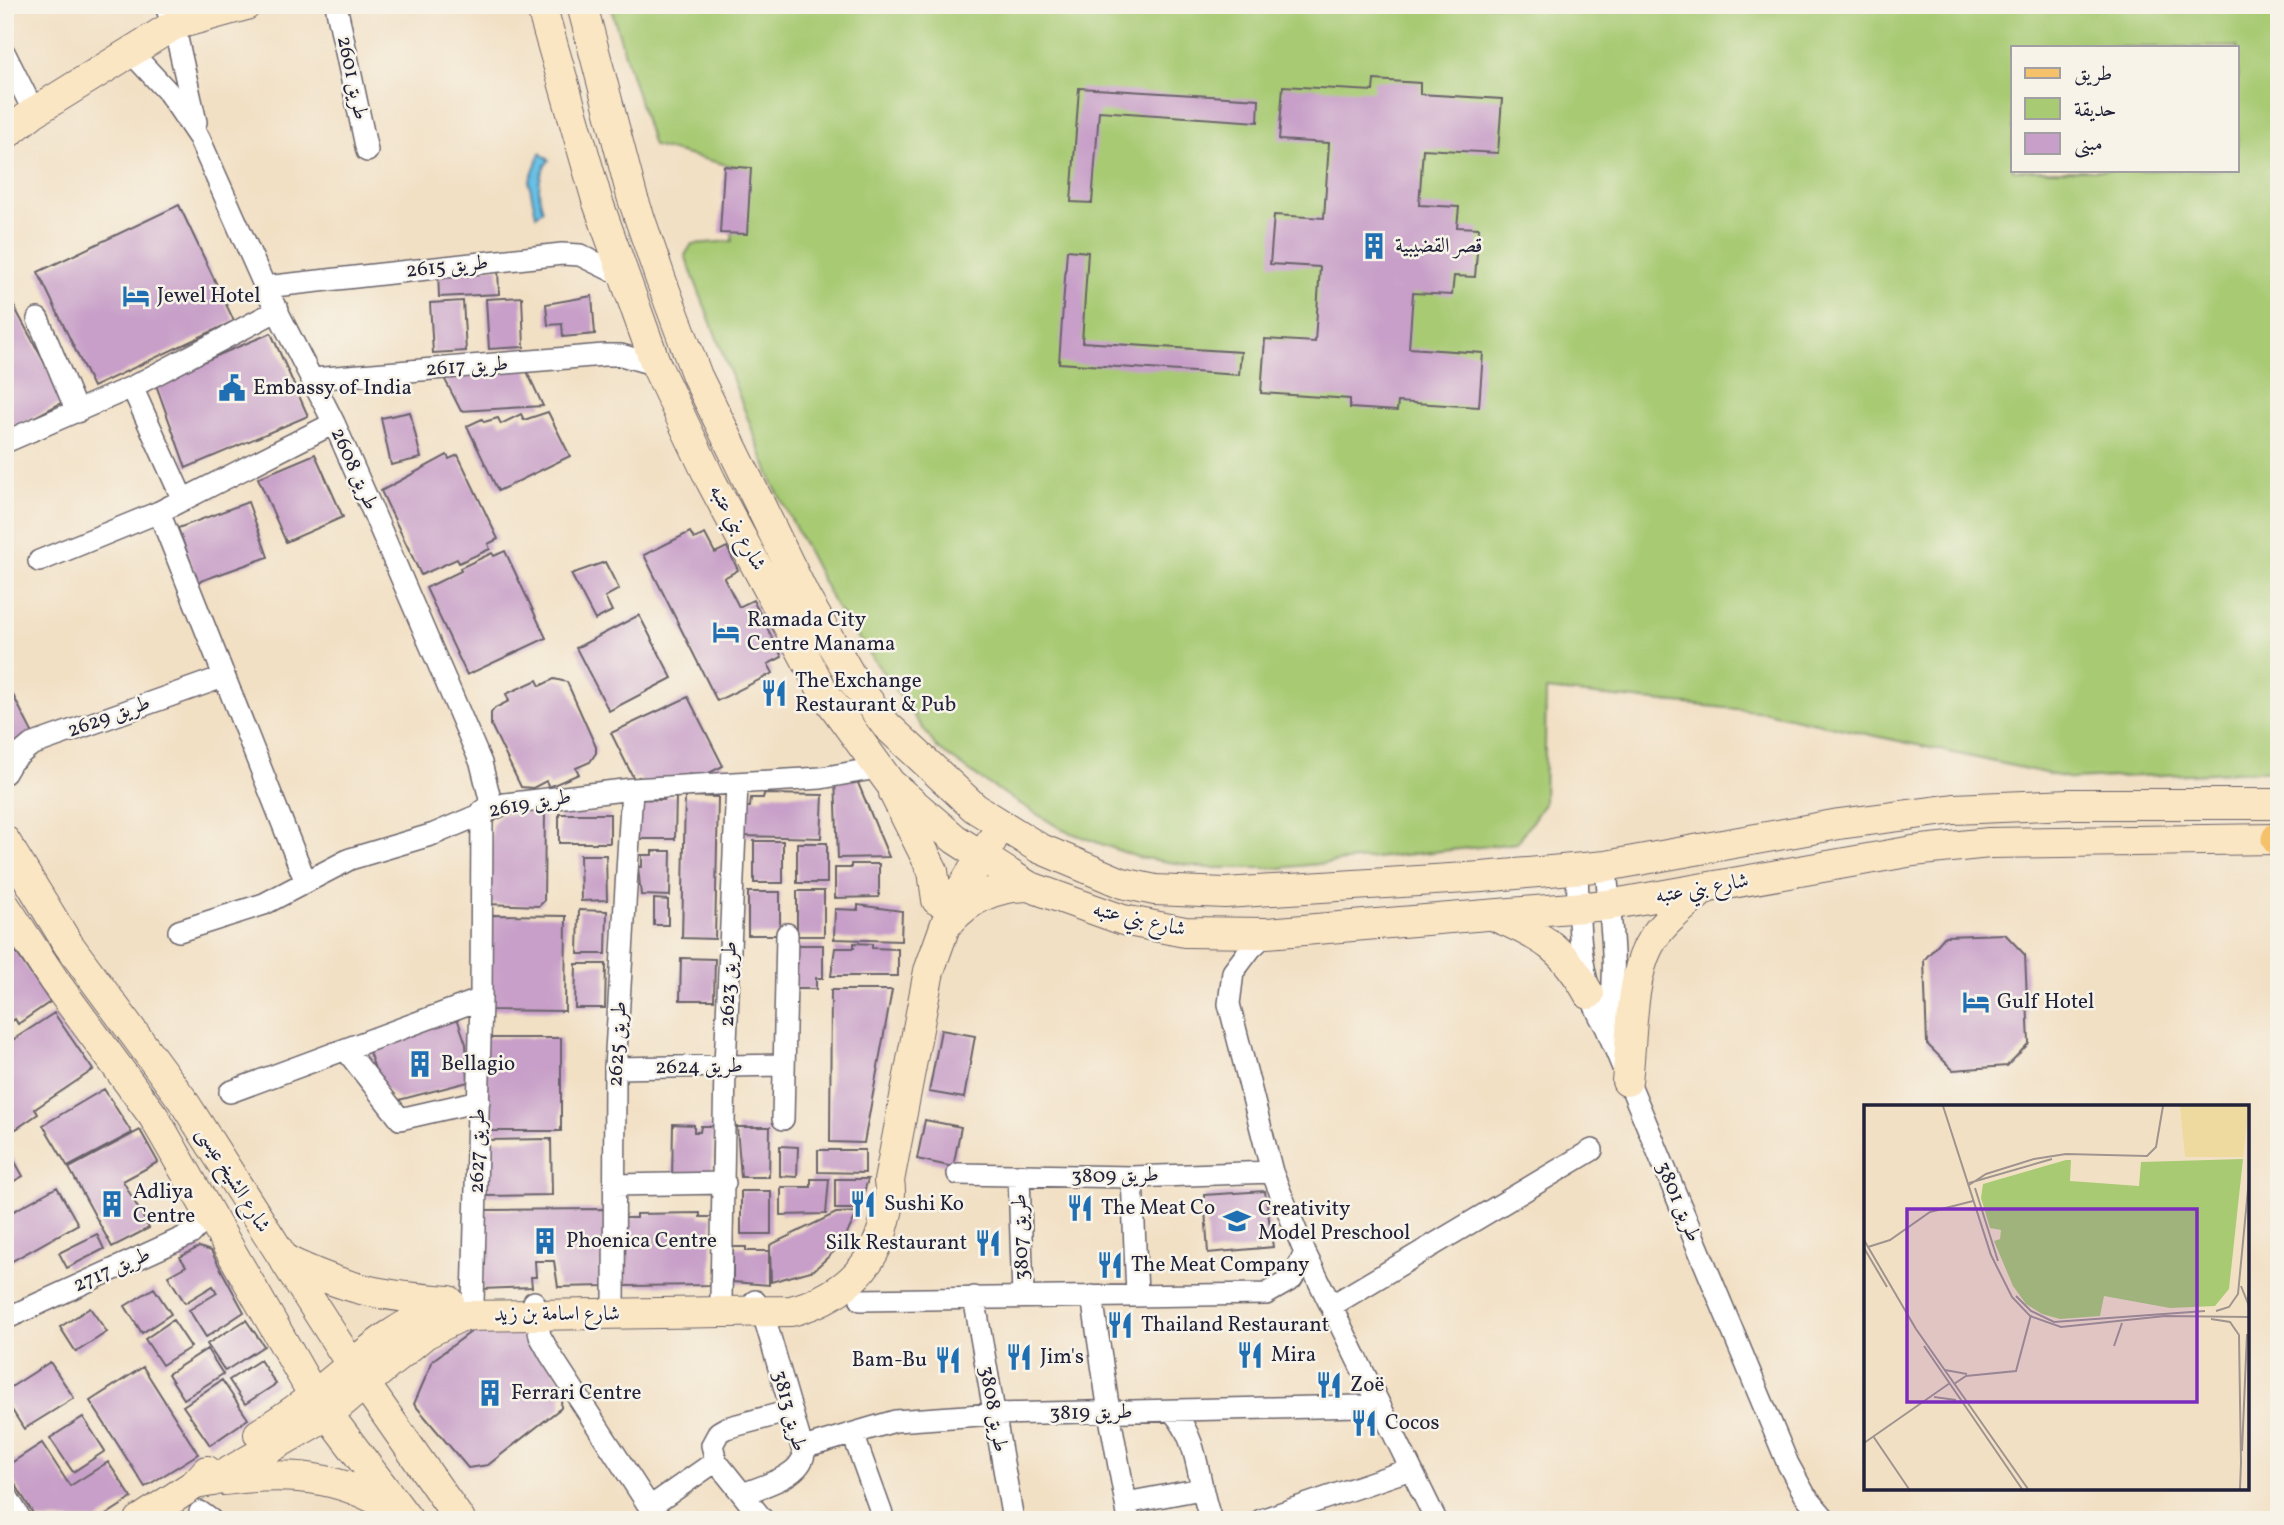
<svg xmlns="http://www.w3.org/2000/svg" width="2284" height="1525" font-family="Vollkorn,Amiri,serif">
  <rect width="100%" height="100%" fill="#f7f3e8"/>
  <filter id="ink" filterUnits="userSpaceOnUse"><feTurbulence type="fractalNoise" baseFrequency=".0143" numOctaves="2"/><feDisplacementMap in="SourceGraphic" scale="14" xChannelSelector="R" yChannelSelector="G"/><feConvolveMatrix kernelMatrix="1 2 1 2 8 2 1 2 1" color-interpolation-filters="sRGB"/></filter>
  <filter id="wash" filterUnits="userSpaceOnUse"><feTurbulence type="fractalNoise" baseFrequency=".00686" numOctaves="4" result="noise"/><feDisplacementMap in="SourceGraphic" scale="28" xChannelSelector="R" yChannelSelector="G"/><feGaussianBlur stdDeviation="1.57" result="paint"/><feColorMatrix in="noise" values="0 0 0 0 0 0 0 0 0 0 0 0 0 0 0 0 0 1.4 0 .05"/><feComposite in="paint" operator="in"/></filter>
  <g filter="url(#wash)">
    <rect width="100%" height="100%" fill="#f2e0c5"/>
    <path fill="#a8ca73" stroke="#657657" stroke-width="2" fill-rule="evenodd" d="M 610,5 L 2279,5 L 2279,770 L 2072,779 L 1766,712 L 1546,690 L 1544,804 L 1517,843 L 1280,868 L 1207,868 L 1137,857 L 1063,830 L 982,780 L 937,748 L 836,607 L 773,484 L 685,255 L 692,244 L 732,241 L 735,167 L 653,146 ZM 2013,47 L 2237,47 L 2237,170 L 2013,170 Z"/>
    <path fill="#67c0e4" stroke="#447190" stroke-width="2" d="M 540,153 L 549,160 C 537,174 537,194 543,210 L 536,215 L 529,182 Z"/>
    <g id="blocks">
      <path fill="#c79fc8" d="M 1374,80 L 1420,83 L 1420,94 L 1502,99 L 1498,153 L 1423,149 L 1419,205 L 1459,207 L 1457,227 L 1479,228 L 1475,277 L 1454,276 L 1452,295 L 1413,293 L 1409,348 L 1483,353 L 1479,407 L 1398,402 L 1397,411 L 1350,408 L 1350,399 L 1261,393 L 1265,339 L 1315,342 L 1320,267 L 1270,264 L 1274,215 L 1324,218 L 1329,143 L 1279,140 L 1283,86 L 1373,91 Z
        M 1079,88 L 1259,99 L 1258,122 L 1099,111 L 1092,203 L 1071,202 Z
        M 724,166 L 751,168 L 747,234 L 720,233 Z
        M 179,205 L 234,321 L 93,387 L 38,272 Z
        M 1067,250 L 1088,252 L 1082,342 L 1241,352 L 1239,375 L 1059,363 Z
        M 498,267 L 499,294 L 439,297 L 438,271 Z
        M 592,296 L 595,334 L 563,337 L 562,324 L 548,325 L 546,304 Z
        M 9,297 L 65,401 L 5,433 L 5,299 Z
        M 522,297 L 524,347 L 489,349 L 486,299 Z
        M 463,301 L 466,351 L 433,353 L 430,303 Z
        M 271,333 L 308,416 L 186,468 L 155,382 Z
        M 525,367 L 543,406 L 461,411 L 441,372 Z
        M 410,412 L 421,458 L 391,465 L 381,418 Z
        M 548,412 L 570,456 L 498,491 L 467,426 L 482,419 L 484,422 L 498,418 L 501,424 L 521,414 L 524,420 Z
        M 315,454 L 343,517 L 286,542 L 258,478 Z
        M 447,455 L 449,459 L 458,455 L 498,539 L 488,544 L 490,549 L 459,563 L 457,559 L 421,575 L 381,491 Z
        M 248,502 L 268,557 L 198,582 L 178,528 Z
        M 690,532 L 694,539 L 705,534 L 715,553 L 727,547 L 738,570 L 724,578 L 739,607 L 753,600 L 782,657 L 768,664 L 773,673 L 717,701 L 644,555 Z
        M 505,551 L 546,638 L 467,675 L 426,588 L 461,571 L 460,568 L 492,553 L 494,556 Z
        M 605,562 L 619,589 L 605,597 L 612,611 L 595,620 L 571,574 Z
        M 639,615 L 672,678 L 609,711 L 576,648 Z
        M 554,679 L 567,682 L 596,747 L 596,753 L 590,762 L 576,768 L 579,774 L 549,787 L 546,781 L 533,788 L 521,787 L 491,725 L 491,713 L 495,708 L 509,701 L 506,694 L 537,680 L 540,686 Z
        M 13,695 L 34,736 L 5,752 L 5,699 Z
        M 688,697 L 723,766 L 693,781 L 690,774 L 677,781 L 642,783 L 639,777 L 634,779 L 611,733 Z
        M 835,778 L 856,778 L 889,857 L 838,858 Z
        M 764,794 L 823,795 L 821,838 L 744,836 L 745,807 L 750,807 L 751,798 L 763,798 Z
        M 664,796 L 676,796 L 675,839 L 634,839 L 634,799 L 664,800 Z
        M 685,796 L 718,797 L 715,939 L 682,938 Z
        M 519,809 L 545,810 L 544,901 L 539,906 L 488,904 L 492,824 L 501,814 L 519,814 Z
        M 559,814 L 610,814 L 610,843 L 559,843 Z
        M 754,841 L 783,841 L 783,883 L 754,883 Z
        M 797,843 L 827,843 L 827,883 L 797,883 Z
        M 652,851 L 671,851 L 670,896 L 641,895 L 638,867 L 642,867 L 642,855 L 652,855 Z
        M 580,855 L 606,855 L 607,900 L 581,901 Z
        M 851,864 L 879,864 L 879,897 L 835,898 L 835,868 L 851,868 Z
        M 797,891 L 824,891 L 824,936 L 797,936 Z
        M 748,892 L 780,892 L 780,935 L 748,935 Z
        M 654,899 L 668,900 L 668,925 L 654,925 Z
        M 858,905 L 902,911 L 901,941 L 834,939 L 835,909 L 858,910 Z
        M 579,910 L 607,911 L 606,954 L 578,954 Z
        M 491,915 L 566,916 L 565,1011 L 490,1010 Z
        M 2005,934 L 2025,955 L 2029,1043 L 2007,1066 L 1953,1070 L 1927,1044 L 1924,960 L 1945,936 Z
        M 5,936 L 50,1002 L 18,1024 L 15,1019 L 8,1024 L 10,1029 L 5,1032 Z
        M 854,943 L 872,944 L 872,948 L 898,949 L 898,976 L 831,976 L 835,948 L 854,948 Z
        M 791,945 L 823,945 L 823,978 L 816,978 L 816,989 L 795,989 Z
        M 681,958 L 715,959 L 714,1000 L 680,1000 Z
        M 576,964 L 606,964 L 605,1008 L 575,1008 Z
        M 831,990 L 892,990 L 864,1143 L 830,1142 Z
        M 54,1013 L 93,1070 L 35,1109 L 38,1114 L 16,1129 L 5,1113 L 5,1045 Z
        M 456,1015 L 466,1044 L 468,1082 L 399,1100 L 380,1083 L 367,1046 Z
        M 941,1030 L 975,1036 L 964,1098 L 929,1092 Z
        M 484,1038 L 561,1038 L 561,1131 L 484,1131 Z
        M 104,1089 L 132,1133 L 68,1167 L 43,1125 Z
        M 925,1120 L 961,1127 L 953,1167 L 917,1159 Z
        M 673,1124 L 694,1125 L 694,1132 L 700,1132 L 701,1126 L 713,1126 L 712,1181 L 672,1181 Z
        M 737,1127 L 770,1127 L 769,1177 L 741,1177 Z
        M 140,1130 L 158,1162 L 123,1181 L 149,1228 L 112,1247 L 69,1168 Z
        M 551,1139 L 552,1195 L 487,1196 L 486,1140 Z
        M 5,1144 L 23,1176 L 5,1186 Z
        M 780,1146 L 798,1147 L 797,1177 L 780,1176 Z
        M 818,1150 L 865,1150 L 865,1173 L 818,1172 Z
        M 811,1179 L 829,1179 L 826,1214 L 781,1215 L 781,1187 L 811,1187 Z
        M 835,1179 L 868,1179 L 859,1209 L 835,1209 Z
        M 57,1187 L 78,1224 L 5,1265 L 5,1216 Z
        M 741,1191 L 771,1191 L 771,1234 L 741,1234 Z
        M 1265,1191 L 1273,1247 L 1208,1253 L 1204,1195 Z
        M 604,1209 L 606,1286 L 558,1287 L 554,1261 L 535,1261 L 536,1277 L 531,1277 L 532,1287 L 483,1289 L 482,1210 Z
        M 858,1212 L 841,1245 L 814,1270 L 771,1282 L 770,1245 L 836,1213 Z
        M 700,1213 L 700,1217 L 712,1217 L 712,1285 L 625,1286 L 625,1271 L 622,1271 L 624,1218 L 636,1218 L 636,1214 Z
        M 97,1234 L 104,1249 L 67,1268 L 59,1253 Z
        M 199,1247 L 211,1251 L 244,1312 L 206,1337 L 189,1310 L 217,1293 L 213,1286 L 185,1303 L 168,1276 L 186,1266 L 180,1257 Z
        M 733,1247 L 746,1247 L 746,1251 L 769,1251 L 769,1285 L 733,1282 Z
        M 154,1288 L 171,1314 L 142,1333 L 125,1306 Z
        M 90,1308 L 107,1332 L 76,1352 L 60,1327 Z
        M 491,1317 L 521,1320 L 562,1382 L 561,1408 L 488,1465 L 468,1468 L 414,1404 L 433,1360 Z
        M 173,1320 L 191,1347 L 162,1365 L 145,1339 Z
        M 246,1320 L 264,1346 L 225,1371 L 207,1344 Z
        M 207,1349 L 223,1374 L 184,1399 L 168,1374 Z
        M 260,1360 L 276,1384 L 245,1404 L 229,1380 Z
        M 50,1362 L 74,1398 L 24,1429 L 5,1399 L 5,1391 Z
        M 143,1367 L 198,1454 L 145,1487 L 90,1401 Z
        M 222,1380 L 248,1419 L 210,1445 L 183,1406 Z
        M 83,1417 L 105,1451 L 73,1472 L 50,1438 Z
        M 42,1443 L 70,1486 L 108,1462 L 132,1498 L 98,1520 L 37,1520 L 5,1467 Z"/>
    </g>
  </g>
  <g filter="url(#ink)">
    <use href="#blocks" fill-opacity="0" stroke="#6b646b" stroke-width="2"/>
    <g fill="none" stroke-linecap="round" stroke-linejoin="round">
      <defs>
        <path id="street" d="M 165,5 L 174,25 L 196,122
          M 336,5 L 367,151
          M 130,51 L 168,92 L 199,138 L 265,287 L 334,423 L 374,514 L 481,763 L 492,807
          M 5,54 L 34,112
          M 265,287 L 562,254 L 580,255 L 625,277
          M 38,319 L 77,412
          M 312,379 L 604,355 L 621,355 L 656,365
          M 132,387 L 183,500
          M 5,442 L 132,387 L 278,310
          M 159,512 L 305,880
          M 39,561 L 159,512 L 334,423
          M 5,773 L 12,761 L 31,745 L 223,677
          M 1606,866 C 1609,919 1621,975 1606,1027
          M 1577,869 C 1579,921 1577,982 1606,1027 L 1788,1464 L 1805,1495 L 1826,1520
          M 179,931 L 264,904 L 350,859 L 434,834 L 505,804 L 632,789 L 821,778 L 877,768
          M 1267,933 L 1251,948 L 1233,972 L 1229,1004 L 1272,1172 L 1305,1253 L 1436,1520
          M 346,1050 L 400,1119 L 479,1101
          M 615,1068 L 783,1065
          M 230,1092 L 481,999
          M 783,1119 L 787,934
          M 958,1174 L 1132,1177 L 1272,1172
          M 1019,1177 L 1023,1296
          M 1132,1177 L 1137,1295
          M 614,1185 L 725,1183
          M 1092,1296 L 1109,1412 L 1129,1520
          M 974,1297 L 1013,1520
          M 721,1299 L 725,1066 L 737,784
          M 861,1300 L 1266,1294 L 1292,1279 L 1305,1253
          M 473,1302 L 481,999 L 482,811
          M 534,1302 L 540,1336 L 550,1354 L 658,1520
          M 1331,1306 L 1592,1150
          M 614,1314 L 615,1068 L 632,789
          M 5,1319 L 191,1234 L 202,1222 L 205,1207
          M 1173,1412 C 1200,1441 1197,1484 1211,1520
          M 853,1434 L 884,1520
          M 803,1448 L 895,1421 L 994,1414 L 1360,1406 L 1383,1412
          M 5,1493 L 21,1520
          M 743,1494 C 762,1486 800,1477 804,1454 L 763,1313 L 755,1301
          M 1126,1503 L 1201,1489
          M 650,1507 L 716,1461
          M 200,1512 L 211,1520
          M 763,1520 L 716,1461 L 712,1445 L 719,1432 L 726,1428 L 790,1411
          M 1261,1520 L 1411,1469"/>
        <path id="secondary" d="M 541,5 L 597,200 L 656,365 L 711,481 L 823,691 L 890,783 L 955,839 L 1028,886 L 1123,920 L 1185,932 L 1267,933 L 1608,905 L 1913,851 L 1989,843 L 2279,839
          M 582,5 L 632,196 L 661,280 L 697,376 L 805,597 L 854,682 L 886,725 L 975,808 L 1039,848 L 1122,883 L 1155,890 L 1225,893 L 1482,877 L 1606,866 L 1839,824 L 1954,809 L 2070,804 L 2279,804
          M 5,135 L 34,112 L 174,25 L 246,5
          M 894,793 L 933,871 L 937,900
          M 5,841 L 68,944 L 182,1099 L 351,1364 L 460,1520
          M 5,906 L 55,982 L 154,1117 L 314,1396 L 408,1520
          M 1497,917 C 1544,937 1564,949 1589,994
          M 950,921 C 972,897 996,887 1028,886
          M 1627,1081 C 1632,1041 1630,983 1648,947 C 1660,923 1686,905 1705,888
          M 285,1260 C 348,1290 380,1296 449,1301
          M 259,1434 C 277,1422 296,1410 313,1396 C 355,1364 388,1328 439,1310
          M 224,1480 C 286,1472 340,1474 394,1510
          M 195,1484 L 213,1481 L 327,1415 L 425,1334 L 461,1316 L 791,1311 C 837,1299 873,1271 884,1224 C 888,1209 892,1197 889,1181 L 929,971 L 954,901 L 992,840
          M 140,1520 L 195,1484 L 207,1471"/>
        <path id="primary" d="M 2278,839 L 2279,839"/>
      </defs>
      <use href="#street" stroke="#6b646b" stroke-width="24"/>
      <use href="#secondary" stroke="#6b646b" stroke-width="32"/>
      <use href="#primary" stroke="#6b646b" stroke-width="36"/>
      <use href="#street" stroke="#fff" stroke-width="21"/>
      <use href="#secondary" stroke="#fbe6c4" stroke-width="30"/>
      <use href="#primary" stroke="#f5c16b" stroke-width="33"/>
    </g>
  </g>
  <defs>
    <symbol id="building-bare" viewBox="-9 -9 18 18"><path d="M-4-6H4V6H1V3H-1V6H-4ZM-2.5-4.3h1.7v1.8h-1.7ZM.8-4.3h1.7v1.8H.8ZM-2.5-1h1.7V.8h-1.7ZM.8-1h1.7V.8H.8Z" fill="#1f6fb2" stroke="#f7f3e8" stroke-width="2.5" paint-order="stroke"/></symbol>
    <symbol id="hotel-bare" viewBox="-9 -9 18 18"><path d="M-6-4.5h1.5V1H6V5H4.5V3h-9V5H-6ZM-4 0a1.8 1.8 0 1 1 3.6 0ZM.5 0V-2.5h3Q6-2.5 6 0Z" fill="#1f6fb2" stroke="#f7f3e8" stroke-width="2.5" paint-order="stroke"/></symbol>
    <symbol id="civic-bare" viewBox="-9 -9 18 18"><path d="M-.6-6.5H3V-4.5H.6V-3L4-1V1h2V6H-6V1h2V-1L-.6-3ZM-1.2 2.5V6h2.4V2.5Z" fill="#1f6fb2" stroke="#f7f3e8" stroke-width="2.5" paint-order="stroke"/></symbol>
    <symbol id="restaurant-bare" viewBox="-9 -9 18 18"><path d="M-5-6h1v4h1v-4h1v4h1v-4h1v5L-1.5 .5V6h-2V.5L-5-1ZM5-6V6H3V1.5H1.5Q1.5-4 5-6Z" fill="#1f6fb2" stroke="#f7f3e8" stroke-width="2.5" paint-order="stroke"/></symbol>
    <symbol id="school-bare" viewBox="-9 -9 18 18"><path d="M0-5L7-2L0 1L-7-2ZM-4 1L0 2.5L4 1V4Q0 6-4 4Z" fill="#1f6fb2" stroke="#f7f3e8" stroke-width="2.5" paint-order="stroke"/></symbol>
  </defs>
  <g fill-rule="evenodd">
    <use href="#building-bare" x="1355" y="227" width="38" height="38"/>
    <use href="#hotel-bare" x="117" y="277" width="38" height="38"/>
    <use href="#civic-bare" x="213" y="369" width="38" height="38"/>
    <use href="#hotel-bare" x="707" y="613" width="38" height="38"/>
    <use href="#restaurant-bare" x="755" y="674" width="38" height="38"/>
    <use href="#hotel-bare" x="1957" y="983" width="38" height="38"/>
    <use href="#building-bare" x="401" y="1045" width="38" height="38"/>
    <use href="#building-bare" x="93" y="1185" width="38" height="38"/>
    <use href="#restaurant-bare" x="844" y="1185" width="38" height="38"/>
    <use href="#restaurant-bare" x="1061" y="1189" width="38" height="38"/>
    <use href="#school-bare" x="1218" y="1202" width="38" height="38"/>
    <use href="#building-bare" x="526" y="1222" width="38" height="38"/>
    <use href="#restaurant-bare" x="969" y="1224" width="38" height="38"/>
    <use href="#restaurant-bare" x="1091" y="1246" width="38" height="38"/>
    <use href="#restaurant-bare" x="1101" y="1306" width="38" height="38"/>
    <use href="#restaurant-bare" x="1231" y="1336" width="38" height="38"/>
    <use href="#restaurant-bare" x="1000" y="1338" width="38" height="38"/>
    <use href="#restaurant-bare" x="929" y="1341" width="38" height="38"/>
    <use href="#restaurant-bare" x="1310" y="1366" width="38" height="38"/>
    <use href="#building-bare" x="471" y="1374" width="38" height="38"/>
    <use href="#restaurant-bare" x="1345" y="1404" width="38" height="38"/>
  </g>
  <g text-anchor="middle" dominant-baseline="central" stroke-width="5" stroke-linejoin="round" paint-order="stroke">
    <g font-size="21" fill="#22223b" stroke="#f7f3e8">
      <text transform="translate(352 78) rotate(78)">طريق 2601</text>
      <text transform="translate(447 267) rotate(-6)">طريق 2615</text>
      <text transform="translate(467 367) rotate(-4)">طريق 2617</text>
      <text transform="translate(354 469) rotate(66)">طريق 2608</text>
      <text transform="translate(737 528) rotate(61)">شارع بني عتبه</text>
      <text transform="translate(109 717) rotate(-20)">طريق 2629</text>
      <text transform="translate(530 804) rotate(-10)">طريق 2619</text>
      <text transform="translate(1702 889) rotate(-10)">شارع بني عتبه</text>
      <text transform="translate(1139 920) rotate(13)">شارع بني عتبه</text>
      <text transform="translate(729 984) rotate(-88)">طريق 2623</text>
      <text transform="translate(618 1044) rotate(-87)">طريق 2625</text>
      <text transform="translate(699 1067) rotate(-1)">طريق 2624</text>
      <text transform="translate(478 1151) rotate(-89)">طريق 2627</text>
      <text transform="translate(1115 1176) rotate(-1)">طريق 3809</text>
      <text transform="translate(233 1180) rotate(58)">شارع الشيخ عيسى</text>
      <text transform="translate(1678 1202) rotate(67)">طريق 3801</text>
      <text transform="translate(1021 1237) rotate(-92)">طريق 3807</text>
      <text transform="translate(112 1270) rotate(-24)">طريق 2717</text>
      <text x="557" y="1314">شارع اسامة بن زيد</text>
      <text transform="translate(993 1409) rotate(80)">طريق 3808</text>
      <text transform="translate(789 1411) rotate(75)">طريق 3813</text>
      <text transform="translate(1091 1413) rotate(-1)">طريق 3819</text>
    </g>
    <g font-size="21" fill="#22223b" stroke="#f7f3e8" text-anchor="start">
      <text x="1395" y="246">قصر القضيبية</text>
      <text x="157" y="296">Jewel Hotel</text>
      <text x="253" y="388">Embassy of India</text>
      <text x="747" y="620">Ramada City<tspan x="747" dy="24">Centre Manama</tspan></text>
      <text x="795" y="681">The Exchange<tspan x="795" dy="24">Restaurant &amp; Pub</tspan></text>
      <text x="1997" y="1002">Gulf Hotel</text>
      <text x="441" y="1064">Bellagio</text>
      <text x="133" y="1192">Adliya<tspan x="133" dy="24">Centre</tspan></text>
      <text x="884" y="1204">Sushi Ko</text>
      <text x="1101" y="1208">The Meat Co</text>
      <text x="1258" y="1209">Creativity<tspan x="1258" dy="24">Model Preschool</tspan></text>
      <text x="566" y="1241">Phoenica Centre</text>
      <text x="967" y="1243" text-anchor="end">Silk Restaurant</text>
      <text x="1131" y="1265">The Meat Company</text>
      <text x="1141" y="1325">Thailand Restaurant</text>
      <text x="1271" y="1355">Mira</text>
      <text x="1040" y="1357">Jim's</text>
      <text x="927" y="1360" text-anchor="end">Bam-Bu</text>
      <text x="1350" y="1385">Zoë</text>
      <text x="511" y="1393">Ferrari Centre</text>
      <text x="1385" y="1423">Cocos</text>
    </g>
  </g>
  <g transform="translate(1864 1105)">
    <rect width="385" height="385" fill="#f2e0c5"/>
    <path d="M 379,54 L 365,184 L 351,201 L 306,203 L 240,191 L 236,211 L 196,214 L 178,209 L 162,199 L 149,181 L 130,136 L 136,134 L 137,125 L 126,123 L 117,93 L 119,79 L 202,55 L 207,55 L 206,76 L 275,81 L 277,57 Z" fill="#a8ca73"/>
    <path d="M 316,1 L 385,1 L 379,52 L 321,52 Z" fill="#eeda9e"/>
    <path fill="none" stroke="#9f948e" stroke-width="2" d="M 79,1 L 127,150 L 148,192 L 166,211 L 197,222 L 301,211 L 385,212M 105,78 L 188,54M 105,80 L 122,69 L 170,54 L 202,49 L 283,51 L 292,42 L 299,1M 111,83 L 134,156M 0,135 L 52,224 L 164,384M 4,142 L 26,135 L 66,107 L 109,96M 0,143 L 23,182M 377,181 L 385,201M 152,191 L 167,206 L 190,217 L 341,206M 384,195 L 385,174M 352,206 L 365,202 L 374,189 L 385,74M 347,214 L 366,217 L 375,230 L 377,359M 60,241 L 158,384M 250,241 L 258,218M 81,265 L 103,269M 90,279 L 102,271 L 152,266 L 167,210M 70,292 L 92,295M 9,331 L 45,384M 0,338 L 86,278M 378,346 L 383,229M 376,384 L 377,357"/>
    <path fill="#7b2cbf" fill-opacity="0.15" stroke="#7b2cbf" stroke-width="3.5" d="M 43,104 L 333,104 L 333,297 L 43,297 Z"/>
    <rect width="385" height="385" fill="none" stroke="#22223b" stroke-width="3.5"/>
  </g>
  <rect width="2284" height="1525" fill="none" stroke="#f7f3e8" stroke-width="28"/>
  <rect x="2011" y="46" width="228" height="126" fill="#f7f3e8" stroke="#a29fa3" stroke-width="2"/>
  <rect x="2025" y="68" width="35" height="10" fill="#f5c16b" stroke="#a29fa3" stroke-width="2"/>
  <text x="2074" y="80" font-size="21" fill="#22223b">طريق</text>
  <rect x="2025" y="98" width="35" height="21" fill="#a8ca73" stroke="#a29fa3" stroke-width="2"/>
  <text x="2074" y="116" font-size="21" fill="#22223b">حديقة</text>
  <rect x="2025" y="133" width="35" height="21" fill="#c79fc8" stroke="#a29fa3" stroke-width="2"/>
  <text x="2074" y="150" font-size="21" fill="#22223b">مبنى</text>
</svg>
